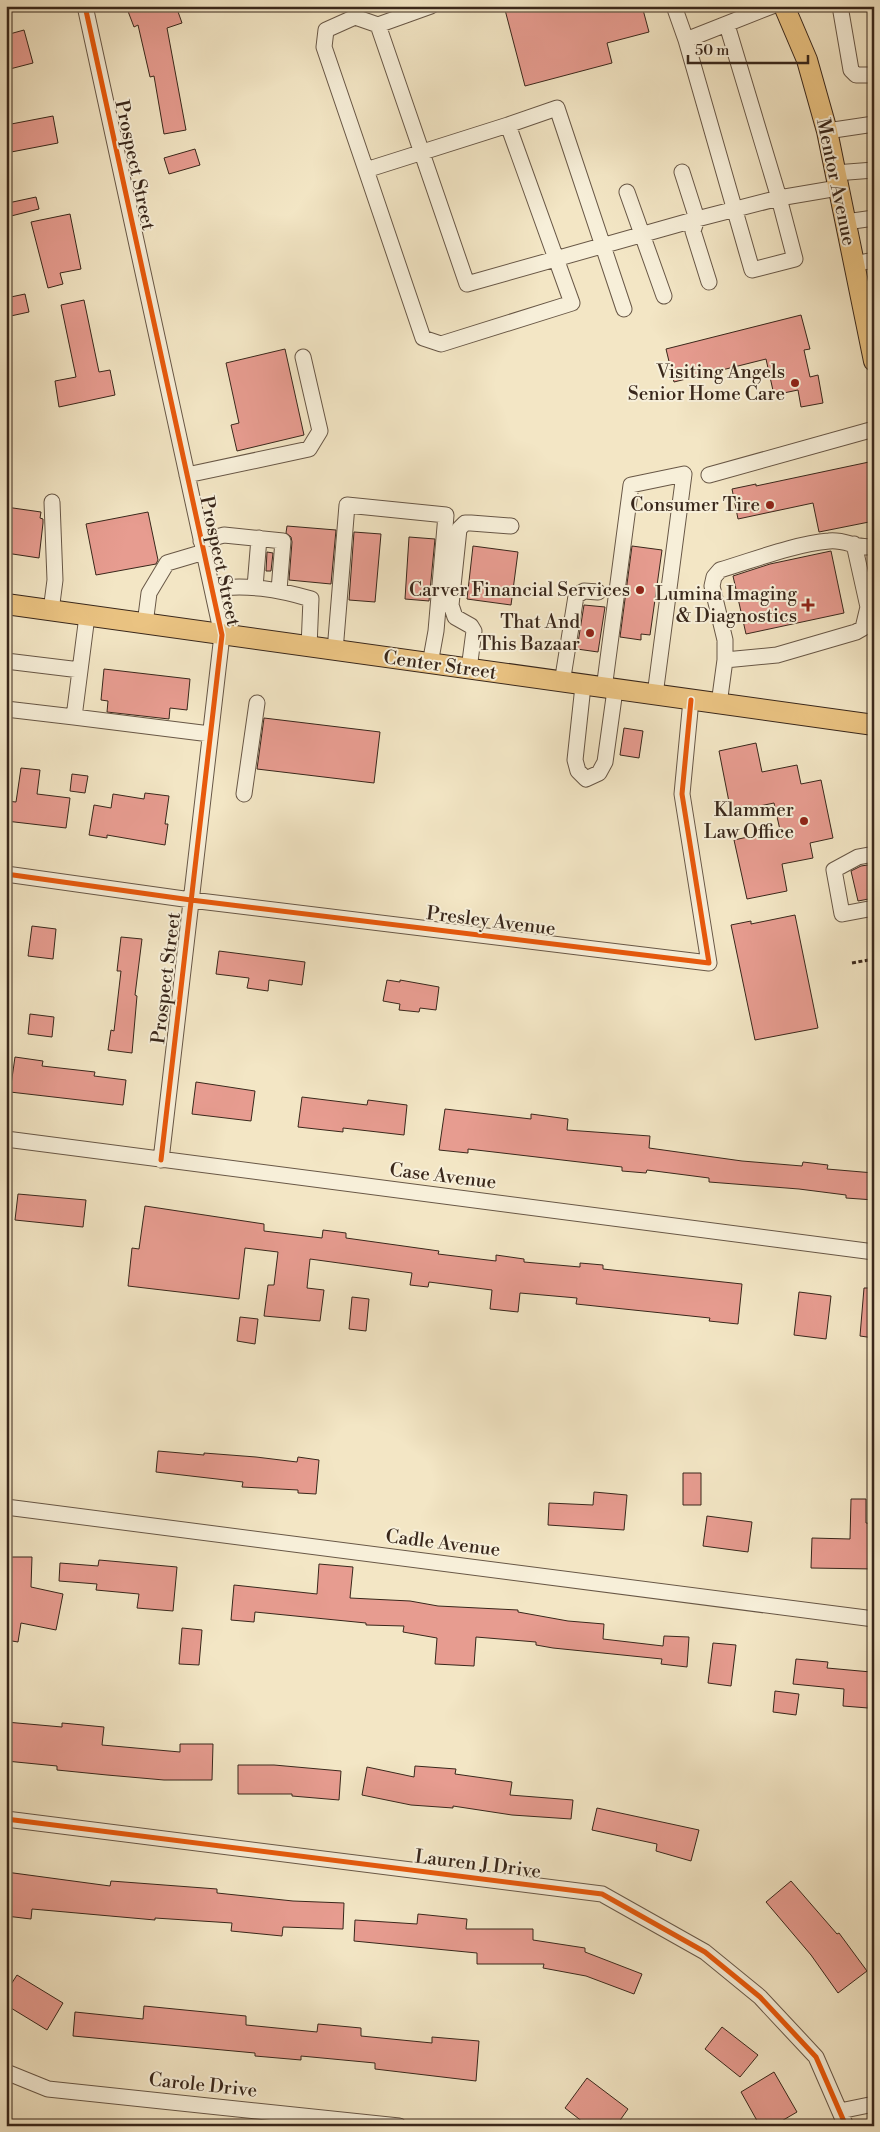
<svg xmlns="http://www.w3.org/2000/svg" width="880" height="2132" font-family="'Libre Bodoni',serif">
  <rect width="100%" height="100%" fill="#f3e6c5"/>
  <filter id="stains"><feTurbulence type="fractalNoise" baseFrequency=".004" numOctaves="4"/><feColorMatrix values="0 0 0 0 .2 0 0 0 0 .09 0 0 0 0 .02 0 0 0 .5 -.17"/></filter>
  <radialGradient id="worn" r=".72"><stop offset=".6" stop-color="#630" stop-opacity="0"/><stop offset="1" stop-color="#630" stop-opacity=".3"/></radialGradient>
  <path fill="#e79c90" stroke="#39271b" d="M 126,6 L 176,6 L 182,23 L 167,28 L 186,130 L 164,134 L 154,76 L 150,77 L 138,25 L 134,27 Z
    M 504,6 L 642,6 L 649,32 L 607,43 L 612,63 L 525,86 Z
    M 24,30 L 33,63 L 6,70 L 6,35 Z
    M 53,116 L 58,143 L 6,153 L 6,125 Z
    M 195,149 L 200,165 L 169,174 L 164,158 Z
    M 36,197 L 39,209 L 11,216 L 8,203 Z
    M 70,214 L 81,269 L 60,273 L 63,284 L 48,288 L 31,222 Z
    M 25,294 L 29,312 L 6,317 L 6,298 Z
    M 84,300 L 99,372 L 110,370 L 115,395 L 59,407 L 55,381 L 76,377 L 61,305 Z
    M 801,315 L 810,349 L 804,350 L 810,377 L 818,375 L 823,403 L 801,407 L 798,390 L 774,395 L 766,359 L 674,382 L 666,349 Z
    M 285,349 L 304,435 L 237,451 L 231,425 L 239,423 L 226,363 Z
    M 869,462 L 874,485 L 874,521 L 819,532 L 813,503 L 738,519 L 732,489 L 756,484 L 756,486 Z
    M 6,507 L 41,512 L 40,518 L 43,519 L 43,523 L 39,558 L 6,553 Z
    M 148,512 L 158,560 L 156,564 L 96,575 L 86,524 Z
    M 287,526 L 336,530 L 331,584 L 289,580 L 292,542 L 291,537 L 286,533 Z
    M 354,532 L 381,534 L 375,602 L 349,600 Z
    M 409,537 L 435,539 L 429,601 L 405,599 Z
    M 473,546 L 518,552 L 511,605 L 467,599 Z
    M 632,546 L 662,550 L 650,635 L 641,634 L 641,640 L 620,637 Z
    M 831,551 L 844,613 L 746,634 L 733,576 L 770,564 Z
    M 267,552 L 273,553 L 271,571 L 266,571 Z
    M 584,605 L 605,607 L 598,652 L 577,649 Z
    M 104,669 L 190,679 L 187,710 L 170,708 L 169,719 L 107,712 L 108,701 L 101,700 Z
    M 264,718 L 380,732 L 374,783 L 257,769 Z
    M 624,728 L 643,731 L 639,758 L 620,755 Z
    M 756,743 L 762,772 L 797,765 L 801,784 L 821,780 L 833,838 L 810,843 L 813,858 L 782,864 L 787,891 L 747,899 L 734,840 L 780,830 L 774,803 L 731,812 L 719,751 Z
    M 21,768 L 40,770 L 37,794 L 70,798 L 66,828 L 6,821 L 6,801 L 16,802 Z
    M 72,774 L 88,776 L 85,793 L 70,791 Z
    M 145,793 L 169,796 L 165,824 L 168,824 L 165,845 L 107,835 L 107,838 L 89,835 L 94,805 L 111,808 L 113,794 L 144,799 Z
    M 874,864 L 874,898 L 858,901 L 851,871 L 861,866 Z
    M 795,915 L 818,1028 L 755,1040 L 731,925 L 751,921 L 751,924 Z
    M 32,926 L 56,929 L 53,959 L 28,956 Z
    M 121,937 L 142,939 L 135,995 L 137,996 L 132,1053 L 108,1050 L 111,1030 L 114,1031 L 121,971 L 117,971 Z
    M 219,951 L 305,962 L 302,985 L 269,980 L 268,991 L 247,988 L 249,978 L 216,974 Z
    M 387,980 L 400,982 L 400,980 L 439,987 L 436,1010 L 420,1008 L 419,1012 L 399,1010 L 400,1004 L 383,1001 Z
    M 30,1014 L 54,1017 L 52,1037 L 28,1034 Z
    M 15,1057 L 43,1061 L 42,1066 L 95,1072 L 94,1076 L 126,1080 L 123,1105 L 10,1092 Z
    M 196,1082 L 255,1091 L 251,1121 L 192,1114 Z
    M 302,1097 L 367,1105 L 368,1100 L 407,1105 L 404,1135 L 343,1128 L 343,1132 L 298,1127 Z
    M 445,1109 L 531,1119 L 531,1114 L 568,1119 L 567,1130 L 650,1136 L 649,1148 L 742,1161 L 802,1166 L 803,1162 L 828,1165 L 827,1169 L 874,1173 L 874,1200 L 846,1198 L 846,1195 L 799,1189 L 709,1182 L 709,1178 L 647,1170 L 646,1173 L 622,1171 L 622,1167 L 468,1149 L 468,1153 L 439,1150 Z
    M 18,1194 L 86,1200 L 83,1227 L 15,1220 Z
    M 145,1206 L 264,1224 L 264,1231 L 322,1238 L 323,1230 L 346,1233 L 346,1238 L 439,1251 L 438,1254 L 496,1261 L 496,1255 L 524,1259 L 524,1262 L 580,1267 L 580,1263 L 603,1265 L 603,1269 L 742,1284 L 738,1324 L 709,1321 L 710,1318 L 576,1304 L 577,1298 L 520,1293 L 518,1312 L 490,1309 L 492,1290 L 429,1282 L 428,1287 L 410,1285 L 412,1273 L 310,1259 L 307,1288 L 324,1290 L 320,1321 L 264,1316 L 268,1285 L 274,1285 L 278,1252 L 245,1248 L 239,1299 L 128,1286 L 132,1248 L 139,1249 Z
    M 864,1288 L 874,1288 L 874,1338 L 860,1336 Z
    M 799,1292 L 831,1296 L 826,1339 L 794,1335 Z
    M 352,1297 L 369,1299 L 366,1331 L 349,1329 Z
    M 240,1317 L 258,1319 L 255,1344 L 237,1341 Z
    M 158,1451 L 204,1455 L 204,1453 L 256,1457 L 297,1462 L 298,1457 L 319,1460 L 316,1494 L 298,1493 L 298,1490 L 242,1487 L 243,1482 L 156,1472 Z
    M 683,1473 L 701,1473 L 701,1505 L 683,1505 Z
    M 594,1492 L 627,1495 L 624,1530 L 548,1525 L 549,1503 L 593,1505 Z
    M 851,1499 L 866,1499 L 866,1523 L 874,1524 L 874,1569 L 811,1568 L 812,1538 L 850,1539 Z
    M 707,1516 L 752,1522 L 748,1552 L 703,1546 Z
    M 11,1557 L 32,1557 L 31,1587 L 63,1594 L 56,1630 L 21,1623 L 18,1642 L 6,1640 L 6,1606 L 11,1607 Z
    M 99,1560 L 177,1567 L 173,1611 L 137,1608 L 139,1594 L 96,1590 L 97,1584 L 59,1581 L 60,1563 L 98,1566 Z
    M 319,1564 L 353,1567 L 350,1598 L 410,1601 L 438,1606 L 518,1610 L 518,1612 L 568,1621 L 604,1624 L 603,1639 L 663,1646 L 664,1636 L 689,1637 L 687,1667 L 661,1664 L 662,1659 L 553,1648 L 536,1645 L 536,1642 L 476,1637 L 474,1666 L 435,1664 L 437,1638 L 403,1632 L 404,1626 L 366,1625 L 366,1623 L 255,1612 L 254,1622 L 231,1620 L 234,1585 L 317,1594 Z
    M 182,1628 L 202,1630 L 199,1665 L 179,1664 Z
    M 713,1643 L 736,1645 L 731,1686 L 708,1683 Z
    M 796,1659 L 828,1662 L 827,1668 L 871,1672 L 868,1708 L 843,1706 L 844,1689 L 793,1684 Z
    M 775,1691 L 799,1694 L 796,1715 L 773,1712 Z
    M 6,1722 L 62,1727 L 62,1723 L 104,1727 L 102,1745 L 180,1752 L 180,1744 L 213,1744 L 212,1780 L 164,1780 L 107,1775 L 57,1770 L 57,1766 L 6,1761 Z
    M 238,1765 L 274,1765 L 341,1771 L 339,1800 L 292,1796 L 292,1794 L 238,1794 Z
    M 415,1766 L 456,1769 L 455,1774 L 512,1782 L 510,1795 L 573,1800 L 571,1819 L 512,1815 L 453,1806 L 453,1808 L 411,1805 L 362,1795 L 367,1767 L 414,1777 Z
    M 597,1808 L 699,1830 L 691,1861 L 656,1851 L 657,1844 L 592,1830 Z
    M 6,1872 L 110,1886 L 111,1881 L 217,1889 L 217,1893 L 293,1901 L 344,1903 L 343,1929 L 283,1927 L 282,1936 L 231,1931 L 232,1923 L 155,1918 L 155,1920 L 32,1909 L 31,1919 L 6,1916 Z
    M 791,1881 L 837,1934 L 839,1933 L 867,1971 L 838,1993 L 811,1955 L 766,1902 Z
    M 418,1914 L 467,1919 L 466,1929 L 533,1929 L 533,1940 L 585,1948 L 585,1952 L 642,1974 L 634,1994 L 586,1976 L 543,1968 L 544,1964 L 477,1964 L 477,1953 L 354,1941 L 355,1920 L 417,1924 Z
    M 17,1975 L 63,2003 L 47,2030 L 6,2005 L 6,1992 Z
    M 144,2006 L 246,2016 L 246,2025 L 317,2032 L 318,2024 L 361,2028 L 361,2036 L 432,2043 L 432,2037 L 479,2041 L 476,2081 L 375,2069 L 375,2063 L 301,2056 L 301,2060 L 255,2056 L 255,2053 L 73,2036 L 75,2012 L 143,2019 Z
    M 722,2027 L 758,2055 L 740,2077 L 705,2049 Z
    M 774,2072 L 797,2112 L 773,2126 L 760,2126 L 741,2092 Z
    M 587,2078 L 628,2109 L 616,2126 L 588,2126 L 565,2108 Z"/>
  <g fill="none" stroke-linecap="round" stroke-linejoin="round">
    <defs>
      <path id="minor" d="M 85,6 L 222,635 L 161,1160
        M 431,6 L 378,25 L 467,284 L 697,219 L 779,198 L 795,259 L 752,270 L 686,40
        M 674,6 L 686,40 L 772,6
        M 840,6 L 851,70 L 856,75 L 874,75
        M 727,25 L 779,198 L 838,188
        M 508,125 L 557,108 L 624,309
        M 827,131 L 874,124
        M 366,170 L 423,338 L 441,344 L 572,303 L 508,125 L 366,170 L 324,47 L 326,30 L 355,17 L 378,25
        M 682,172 L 697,219 L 693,231 L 709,282
        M 835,173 L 874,170
        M 627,192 L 664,296
        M 846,222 L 874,218
        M 854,264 L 874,260
        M 187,475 L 309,449 L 320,431 L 303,357
        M 709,475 L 874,429
        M 201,541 L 224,535 L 283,541 L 279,590
        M 255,587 L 259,538
        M 212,589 C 247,584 277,589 311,599 L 309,647
        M 51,611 L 55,580 L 52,502
        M 87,616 L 74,717 L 210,734
        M 145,624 L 149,593 L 167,563 L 204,552
        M 335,651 L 347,505 L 446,515 L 436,631 L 430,664
        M 725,660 L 777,655 L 856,632 L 863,628 L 868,607 L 854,544
        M 6,661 L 80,670
        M 469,669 L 474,631 L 471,626 L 455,617 L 451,605 L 459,529 L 465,523 L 471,523 L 511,526
        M 562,683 L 576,596 L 584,591 L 598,592
        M 583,686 L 575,760 L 578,771 L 586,779 L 599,773 L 605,762 L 615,690
        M 604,689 L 631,485 L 684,474 L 655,695
        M 719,704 L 725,660 L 725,640 L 712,586 L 714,577 L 720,570 C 754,560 794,544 829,541 C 846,539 858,550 874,546
        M 6,709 L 74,717
        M 244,794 L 257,703
        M 874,854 L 858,857 L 834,870 L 842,914 L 874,908
        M 6,874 L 191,900 L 709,963 L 682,794 L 691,700
        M 6,1139 L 874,1252
        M 6,1507 L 874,1619
        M 6,1819 L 602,1894 L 705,1952 L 760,1997 L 816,2057 L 846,2126
        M 6,2072 L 48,2089 L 399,2126
        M 840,2111 L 874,2104"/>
      <path id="major" d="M 784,6 L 807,60 L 827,131 L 874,361
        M 6,604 L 874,725"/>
    </defs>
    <use href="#minor" stroke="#685746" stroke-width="17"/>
    <use href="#major" stroke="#39271b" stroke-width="22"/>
    <path stroke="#39271b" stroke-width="3" stroke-dasharray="4 2.5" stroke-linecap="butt" d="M 852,963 L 874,959"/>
    <use href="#minor" stroke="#f7efd9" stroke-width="15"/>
    <use href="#major" stroke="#eac382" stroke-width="20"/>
    <defs>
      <path id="cycleway" d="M 85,6 L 222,635 L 161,1160
        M 6,874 L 191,900 L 709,963 L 682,794 L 691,700
        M 6,1819 L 602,1894 L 705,1952 L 760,1997 L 816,2057 L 846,2126"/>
    </defs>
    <use href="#cycleway" stroke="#f7efd9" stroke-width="8"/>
    <use href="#cycleway" stroke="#e8590c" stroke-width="5"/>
  </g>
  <g fill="#8f2418" stroke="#f7efd9" stroke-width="2">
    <circle cx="795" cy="383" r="5"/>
    <circle cx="770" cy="505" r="5"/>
    <circle cx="640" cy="590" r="5"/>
    <path d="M805.5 597.5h5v5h5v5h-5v5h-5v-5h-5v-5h5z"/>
    <circle cx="590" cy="633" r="5"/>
    <circle cx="804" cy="821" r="5"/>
  </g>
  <g text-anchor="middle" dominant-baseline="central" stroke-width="4" stroke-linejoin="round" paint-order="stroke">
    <g font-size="19" fill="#39271b" stroke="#f7efd9">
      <text transform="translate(135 165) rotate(78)">Prospect Street</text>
      <text transform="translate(836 182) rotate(78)">Mentor Avenue</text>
      <text transform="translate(220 561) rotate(78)">Prospect Street</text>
      <text transform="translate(440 665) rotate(8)">Center Street</text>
      <text transform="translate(491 921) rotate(7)">Presley Avenue</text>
      <text transform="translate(166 978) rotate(-83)">Prospect Street</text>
      <text transform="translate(443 1176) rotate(7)">Case Avenue</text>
      <text transform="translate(443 1543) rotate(7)">Cadle Avenue</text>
      <text transform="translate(478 1864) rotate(7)">Lauren J Drive</text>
      <text transform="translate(203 2085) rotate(6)">Carole Drive</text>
    </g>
    <g font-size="19" fill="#39271b" stroke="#f7efd9" text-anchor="end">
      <text x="785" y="372">Visiting Angels<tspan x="785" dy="22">Senior Home Care</tspan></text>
      <text x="760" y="505">Consumer Tire</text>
      <text x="630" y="590">Carver Financial Services</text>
      <text x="797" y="594">Lumina Imaging<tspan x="797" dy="22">&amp; Diagnostics</tspan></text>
      <text x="580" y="622">That And<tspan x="580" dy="22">This Bazaar</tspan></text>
      <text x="794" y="810">Klammer<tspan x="794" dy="22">Law Office</tspan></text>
    </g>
  </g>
  <rect width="880" height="2132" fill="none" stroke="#f3e6c5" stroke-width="25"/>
  <rect x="8" y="8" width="865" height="2117" fill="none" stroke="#39271b" stroke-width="2.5"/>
  <rect x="12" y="12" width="855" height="2107" fill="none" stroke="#39271b"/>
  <path d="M688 55v8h120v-8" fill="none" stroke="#39271b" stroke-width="2.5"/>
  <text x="695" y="55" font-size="15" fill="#39271b" stroke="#f7efd9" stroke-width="4" paint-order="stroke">50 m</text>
  <rect width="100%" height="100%" filter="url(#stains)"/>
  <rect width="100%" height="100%" fill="url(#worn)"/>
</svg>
